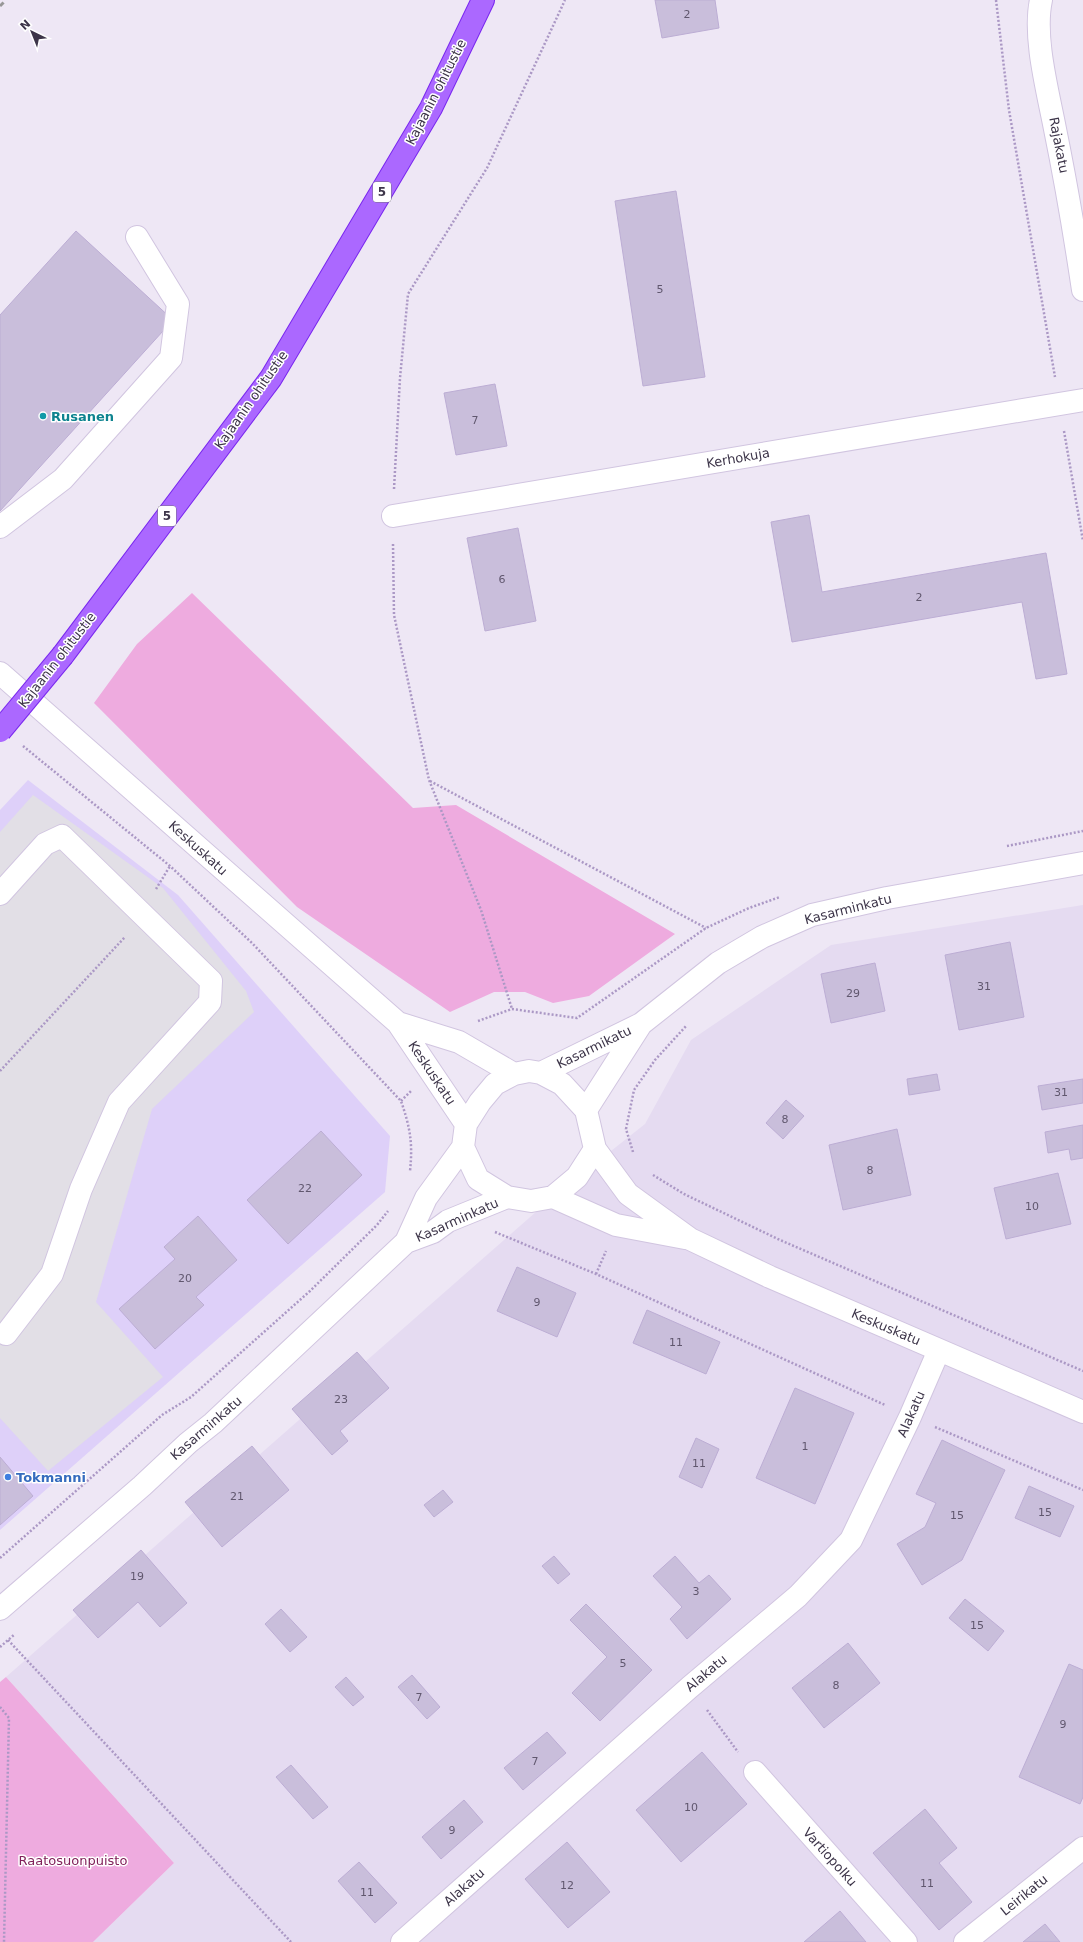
<svg xmlns="http://www.w3.org/2000/svg" width="1083" height="1942" font-family="'DejaVu Sans',sans-serif">
  <rect width="100%" height="100%" fill="#eee7f5"/>
  <path fill="#e5dbf1" d="M 1083,905 L 1083,1942 L 93,1942 L 174,1863 L 6,1677 L 553,1197 L 645,1124 L 691,1040 L 831,945 Z"/>
  <path fill="#ded0f9" d="M 28,780 L 178,895 L 390,1136 L 385,1192 L 0,1530 L 0,810 Z"/>
  <path fill="#eeabdf" d="M 192,593 L 413,808 L 456,805 L 675,934 L 589,996 L 553,1003 L 525,992 L 494,992 L 450,1012 L 297,907 L 94,703 L 137,644 Z
    M 6,1677 L 174,1863 L 93,1942 L 0,1942 L 0,1682 Z"/>
  <path fill="#e2dfe6" d="M 33,795 L 163,888 L 246,991 L 254,1012 L 152,1109 L 96,1302 L 163,1377 L 48,1471 L 0,1418 L 0,832 Z"/>
  <path fill="#c9bedb" stroke="#bcadd4" d="M 655,0 L 715,0 L 719,28 L 662,38 Z
    M 676,191 L 705,377 L 643,386 L 615,201 Z
    M 76,231 L 173,320 L 0,511 L 0,315 Z
    M 495,384 L 507,446 L 456,455 L 444,393 Z
    M 809,515 L 822,592 L 1046,553 L 1067,674 L 1036,679 L 1022,602 L 792,642 L 771,522 Z
    M 518,528 L 536,621 L 485,631 L 467,538 Z
    M 1010,942 L 1024,1017 L 959,1030 L 945,955 Z
    M 875,963 L 885,1011 L 831,1023 L 821,974 Z
    M 937,1074 L 940,1090 L 909,1095 L 907,1079 Z
    M 1083,1079 L 1083,1103 L 1042,1110 L 1038,1086 Z
    M 786,1100 L 804,1116 L 783,1139 L 766,1123 Z
    M 1083,1125 L 1083,1158 L 1071,1160 L 1069,1149 L 1048,1153 L 1045,1132 Z
    M 897,1129 L 911,1195 L 843,1210 L 829,1145 Z
    M 321,1131 L 362,1175 L 288,1244 L 247,1200 Z
    M 1058,1173 L 1071,1224 L 1006,1239 L 994,1188 Z
    M 198,1216 L 237,1260 L 196,1297 L 204,1305 L 155,1349 L 119,1309 L 175,1259 L 164,1247 Z
    M 517,1267 L 576,1293 L 557,1337 L 497,1311 Z
    M 647,1310 L 720,1342 L 706,1374 L 633,1343 Z
    M 357,1352 L 389,1388 L 340,1431 L 348,1441 L 332,1455 L 292,1409 Z
    M 795,1388 L 854,1413 L 815,1504 L 756,1478 Z
    M 696,1438 L 719,1449 L 702,1488 L 679,1477 Z
    M 942,1440 L 1005,1470 L 962,1560 L 922,1585 L 897,1544 L 925,1527 L 936,1503 L 916,1494 Z
    M 252,1446 L 289,1490 L 222,1547 L 185,1502 Z
    M 0,1457 L 33,1496 L 0,1525 Z
    M 1029,1486 L 1074,1506 L 1060,1537 L 1015,1518 Z
    M 443,1490 L 453,1502 L 434,1517 L 424,1505 Z
    M 141,1550 L 187,1603 L 160,1627 L 138,1602 L 98,1638 L 73,1610 Z
    M 554,1556 L 570,1574 L 558,1584 L 542,1566 Z
    M 675,1556 L 699,1583 L 709,1575 L 731,1599 L 687,1639 L 670,1619 L 682,1607 L 653,1576 Z
    M 965,1599 L 1004,1631 L 988,1651 L 949,1618 Z
    M 586,1604 L 652,1670 L 600,1721 L 572,1693 L 607,1657 L 570,1620 Z
    M 281,1609 L 307,1637 L 290,1652 L 265,1624 Z
    M 848,1643 L 880,1683 L 824,1728 L 792,1688 Z
    M 1069,1664 L 1083,1670 L 1083,1797 L 1080,1804 L 1019,1777 Z
    M 412,1675 L 440,1707 L 427,1719 L 398,1687 Z
    M 346,1677 L 364,1697 L 353,1706 L 335,1687 Z
    M 547,1732 L 566,1753 L 523,1790 L 504,1768 Z
    M 702,1752 L 747,1804 L 681,1862 L 636,1810 Z
    M 291,1765 L 328,1807 L 313,1819 L 276,1777 Z
    M 464,1800 L 483,1822 L 441,1859 L 422,1837 Z
    M 925,1809 L 957,1848 L 939,1863 L 972,1902 L 939,1930 L 873,1853 Z
    M 567,1842 L 610,1892 L 568,1928 L 525,1879 Z
    M 359,1862 L 397,1903 L 375,1923 L 338,1881 Z
    M 840,1911 L 866,1942 L 804,1942 Z
    M 1045,1924 L 1060,1942 L 1023,1942 Z"/>
  <g fill="none" stroke-linecap="round" stroke-linejoin="round">
    <defs>
      <path id="minor" d="M 1041,0 C 1033,37 1048,92 1055,129 C 1066,183 1075,236 1083,290
        M 393,516 L 1083,400
        M 0,527 L 63,479 L 171,358 L 178,304 L 137,237
        M 0,673 L 398,1023 L 466,1124
        M 0,894 L 45,844 L 62,836 L 211,981 L 210,1002 L 119,1102 L 81,1189 L 52,1274 L 6,1334
        M 398,1023 L 459,1042 L 514,1074
        M 529,1071 L 541,1073 L 562,1084 L 586,1110 L 595,1149 L 577,1177 L 553,1197 L 531,1201 L 507,1197 L 478,1179 L 463,1147 L 466,1124 L 480,1102 L 495,1084 L 514,1074 Z
        M 541,1073 L 641,1024 L 718,963 L 762,937 L 812,915 L 887,898 L 1083,863
        M 586,1110 L 641,1024
        M 595,1149 L 628,1194 L 690,1239 L 770,1277 L 1083,1412
        M 553,1197 L 616,1225 L 685,1238
        M 406,1242 L 426,1198 L 463,1147
        M 0,1609 L 142,1486 L 188,1443 L 213,1423 L 406,1242 L 433,1232 L 448,1221 L 507,1197
        M 755,1772 L 906,1942
        M 402,1942 L 690,1687 L 798,1596 L 851,1540 L 910,1417 L 939,1350
        M 965,1942 L 1083,1848"/>
      <path id="highway" d="M 63,655 L 271,378 L 431,108 L 483,0"/>
    </defs>
    <use href="#minor" stroke="#d1c5e0" stroke-width="24"/>
    <use href="#highway" stroke="#7927ef" stroke-width="24"/>
    <path stroke="#ab98c5" stroke-width="2.5" stroke-dasharray="2 2" stroke-linecap="butt" d="M 996,0 L 1009,110 L 1055,377
      M 1064,431 L 1083,541
      M 394,489 L 400,378 L 408,294 L 487,168 L 565,0
      M 393,544 L 394,615 L 429,780 L 481,910 L 512,1009
      M 23,746 L 170,866 L 252,943 L 401,1101 C 410,1127 413,1143 410,1171
      M 430,781 L 706,928
      M 1007,846 L 1083,831
      M 156,889 L 170,866
      M 478,1021 L 512,1009 L 577,1018 L 706,928 L 749,908 L 780,897
      M 0,1071 L 125,937
      M 401,1101 L 411,1091
      M 633,1152 L 626,1129 L 634,1090 L 655,1060 L 687,1025
      M 653,1175 L 684,1194 L 780,1240 L 1083,1371
      M 495,1232 L 596,1274 L 885,1405
      M 596,1274 L 606,1251
      M 935,1427 L 1083,1490
      M 0,1558 L 162,1415 L 191,1397 L 310,1291 L 377,1225 L 388,1211
      M 8,1640 L 291,1942
      M 0,1647 L 15,1634
      M 0,1707 L 9,1718 L 4,1942
      M 707,1710 L 738,1752"/>
    <use href="#minor" stroke="#fff" stroke-width="22"/>
    <use href="#highway" stroke="#ab68ff" stroke-width="22"/>
    <path stroke="#979797" stroke-width="3" stroke-dasharray="5 5" stroke-linecap="butt" d="M 0,6 L 6,0"/>
    <defs>
      <path id="highway-bridge" d="M 0,731 L 63,655"/>
    </defs>
    <use href="#highway-bridge" stroke="#7927ef" stroke-width="24" stroke-linecap="butt"/>
    <use href="#highway-bridge" stroke="#ab68ff" stroke-width="22"/>
  </g>
  <circle fill="#0f9aa8" stroke="#fff" stroke-width="1.5" cx="43" cy="416" r="4"/>
  <circle fill="#3f7fe0" stroke="#fff" stroke-width="1.5" cx="8" cy="1477" r="4"/>
  <g text-anchor="middle" dominant-baseline="central" stroke-width="3" stroke-linejoin="round" paint-order="stroke">
    <g font-size="11" fill="#60576e">
      <text x="687" y="14">2</text>
      <text x="660" y="289">5</text>
      <text x="475" y="420">7</text>
      <text x="502" y="579">6</text>
      <text x="919" y="597">2</text>
      <text x="984" y="986">31</text>
      <text x="853" y="993">29</text>
      <text x="1061" y="1092">31</text>
      <text x="785" y="1119">8</text>
      <text x="870" y="1170">8</text>
      <text x="305" y="1188">22</text>
      <text x="1032" y="1206">10</text>
      <text x="185" y="1278">20</text>
      <text x="537" y="1302">9</text>
      <text x="676" y="1342">11</text>
      <text x="341" y="1399">23</text>
      <text x="805" y="1446">1</text>
      <text x="699" y="1463">11</text>
      <text x="237" y="1496">21</text>
      <text x="1045" y="1512">15</text>
      <text x="957" y="1515">15</text>
      <text x="137" y="1576">19</text>
      <text x="696" y="1591">3</text>
      <text x="977" y="1625">15</text>
      <text x="623" y="1663">5</text>
      <text x="836" y="1685">8</text>
      <text x="419" y="1697">7</text>
      <text x="1063" y="1724">9</text>
      <text x="535" y="1761">7</text>
      <text x="691" y="1807">10</text>
      <text x="452" y="1830">9</text>
      <text x="927" y="1883">11</text>
      <text x="567" y="1885">12</text>
      <text x="367" y="1892">11</text>
    </g>
    <g fill="#fff" stroke="#777280" stroke-width="1">
      <rect x="373" y="182" width="18" height="20" rx="3"/>
      <rect x="158" y="506" width="18" height="20" rx="3"/>
    </g>
    <g font-size="12" font-weight="bold" fill="#3d3549">
      <text x="382" y="192">5</text>
      <text x="167" y="516">5</text>
    </g>
    <g font-size="13" fill="#3d3549" stroke="#fff">
      <text transform="translate(436 92) rotate(-63)">Kajaanin ohitustie</text>
      <text transform="translate(1059 145) rotate(79)">Rajakatu</text>
      <text transform="translate(251 400) rotate(-55)">Kajaanin ohitustie</text>
      <text transform="translate(738 458) rotate(-10)">Kerhokuja</text>
      <text transform="translate(57 660) rotate(-52)">Kajaanin ohitustie</text>
      <text transform="translate(198 848) rotate(42)">Keskuskatu</text>
      <text transform="translate(848 909) rotate(-14)">Kasarminkatu</text>
      <text transform="translate(594 1047) rotate(-26)">Kasarmikatu</text>
      <text transform="translate(432 1073) rotate(56)">Keskuskatu</text>
      <text transform="translate(457 1220) rotate(-24)">Kasarminkatu</text>
      <text transform="translate(886 1327) rotate(23)">Keskuskatu</text>
      <text transform="translate(911 1414) rotate(-66)">Alakatu</text>
      <text transform="translate(206 1428) rotate(-41)">Kasarminkatu</text>
      <text transform="translate(706 1673) rotate(-40)">Alakatu</text>
      <text transform="translate(830 1857) rotate(48)">Vartiopolku</text>
      <text transform="translate(464 1887) rotate(-42)">Alakatu</text>
      <text transform="translate(1024 1895) rotate(-39)">Leirikatu</text>
    </g>
    <g font-size="13" font-weight="bold" fill="#0d838f" stroke="#fff" text-anchor="start">
      <text x="51" y="416">Rusanen</text>
    </g>
    <g font-size="13" font-weight="bold" fill="#366cbe" stroke="#fff" text-anchor="start">
      <text x="16" y="1477">Tokmanni</text>
    </g>
    <g font-size="13" fill="#82215b" stroke="#fff">
      <text x="73" y="1860">Raatosuonpuisto</text>
    </g>
  </g>
  <g transform="translate(32 32) rotate(317)" stroke="#ffffff" stroke-width="3" paint-order="stroke">
  <path d="M0-3L7 15L0 10L-7 15Z" fill="#3d3549"/>
  <text y="-6" font-size="11" font-weight="bold" text-anchor="middle" fill="#3d3549">N</text>
  </g>
</svg>
